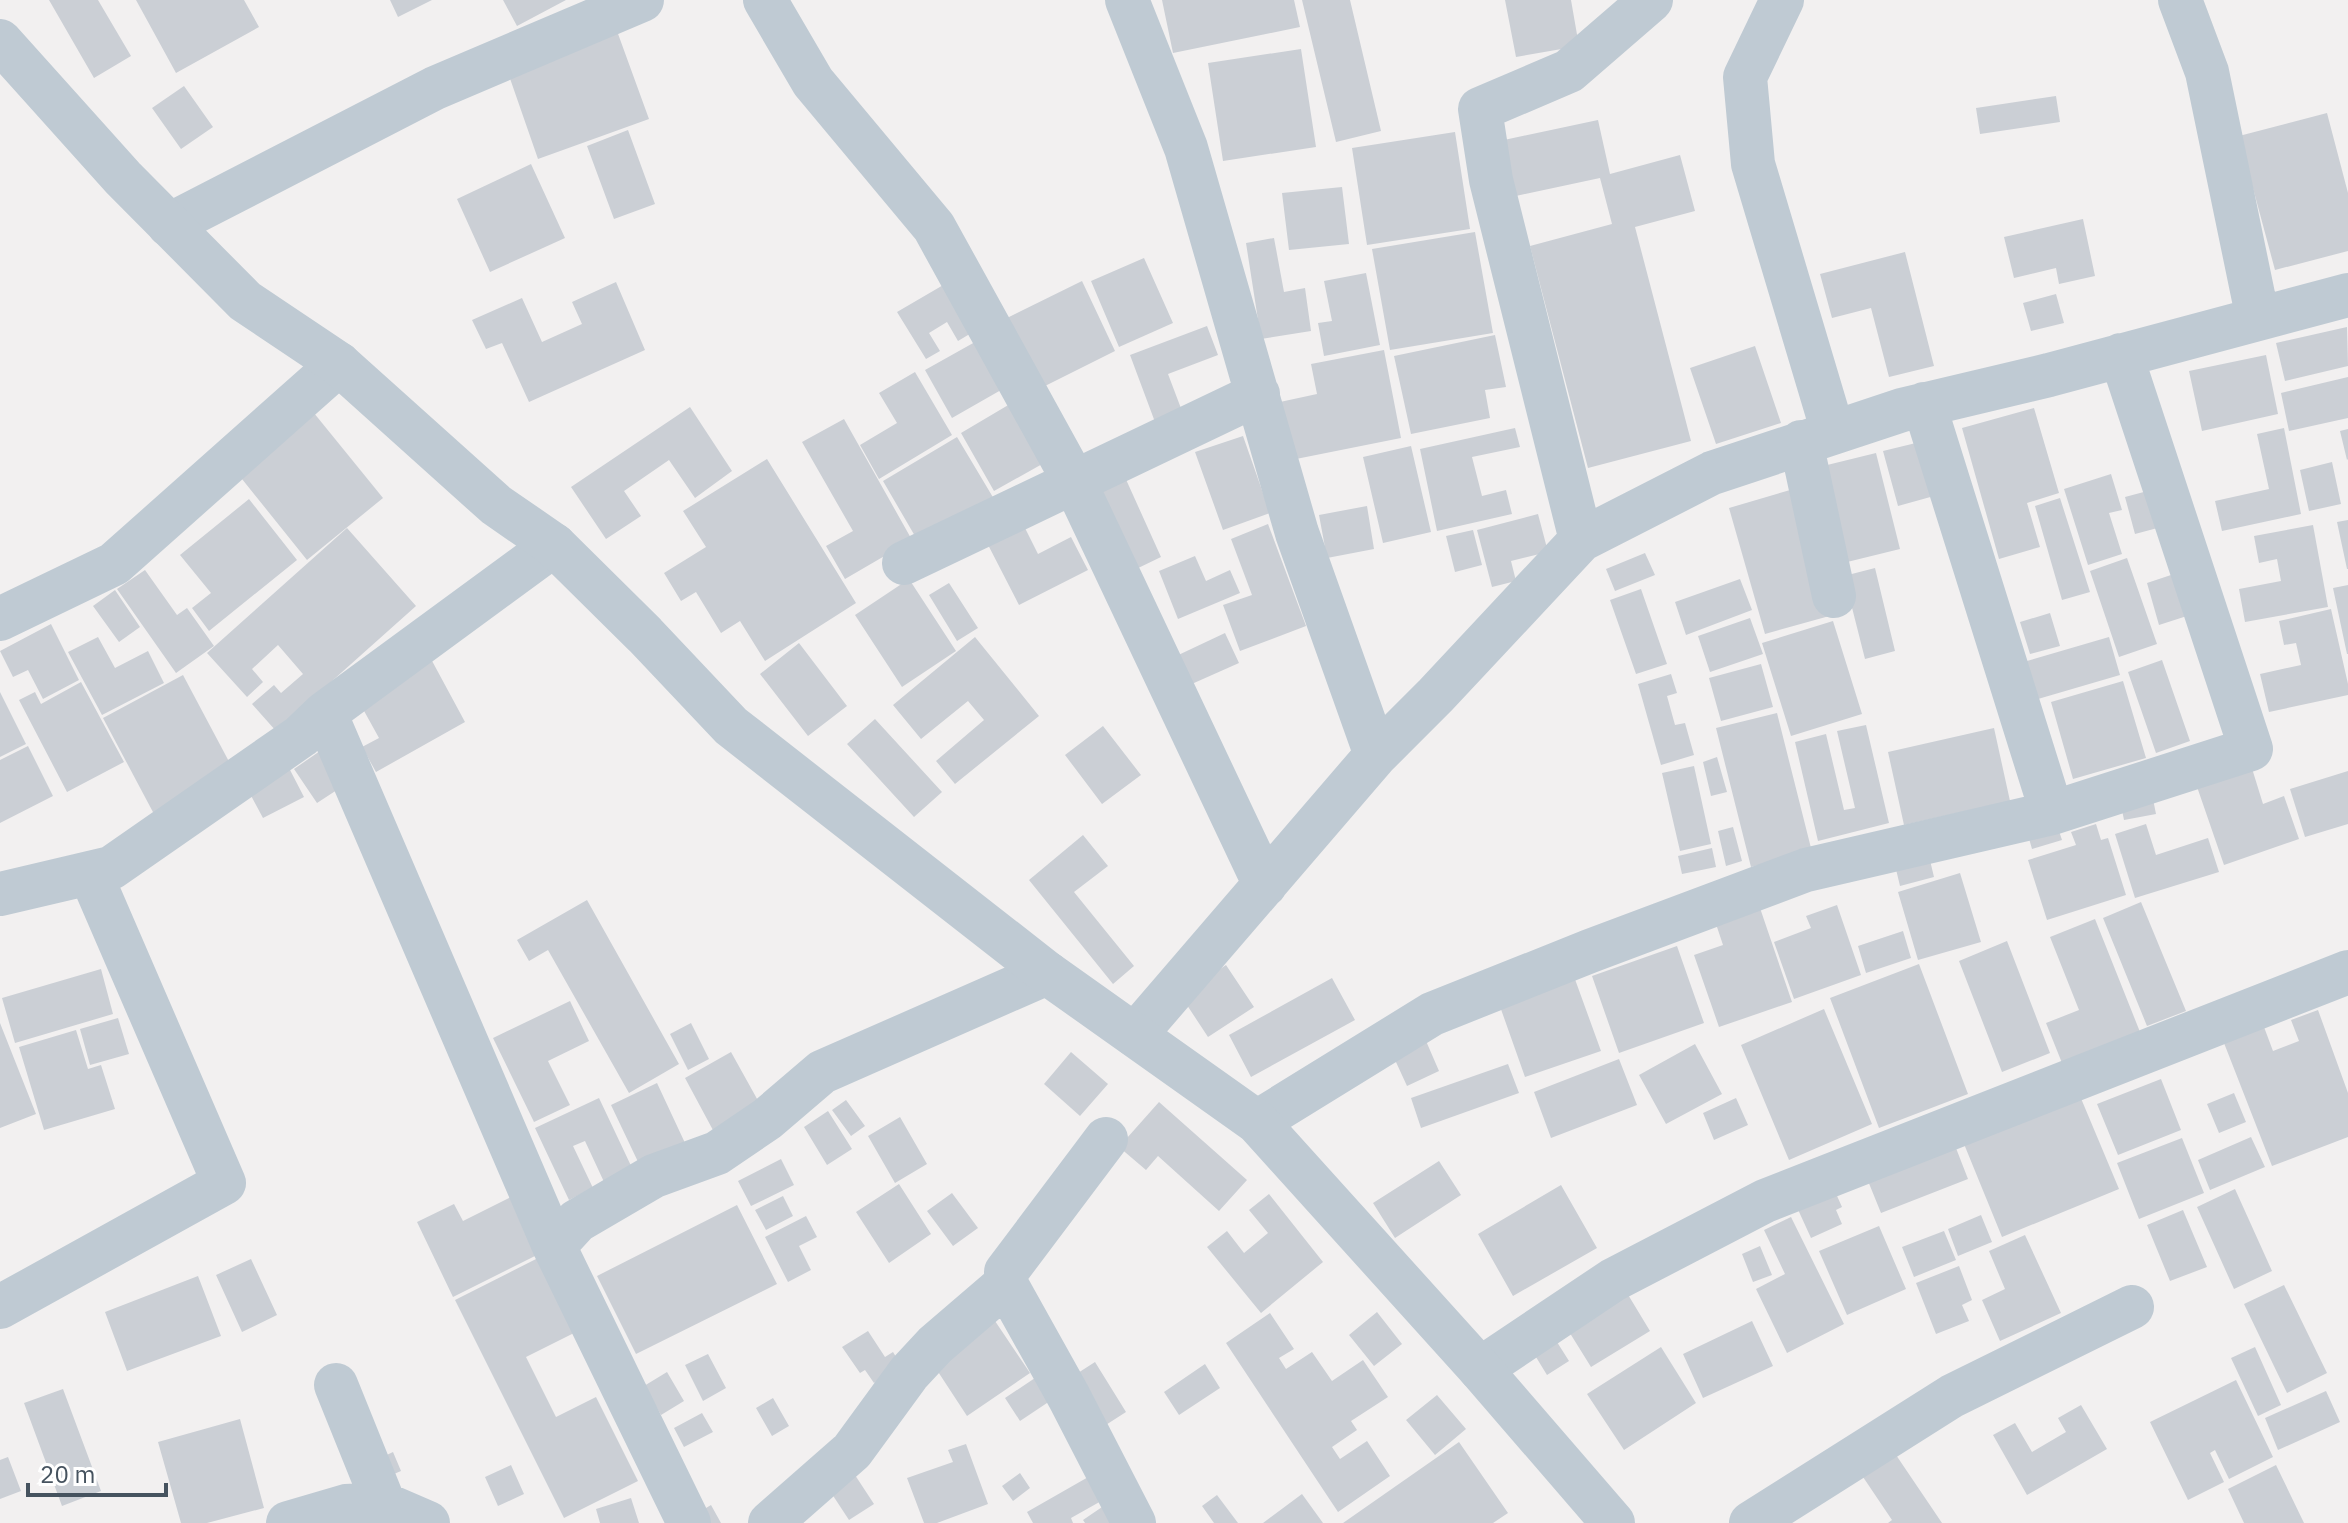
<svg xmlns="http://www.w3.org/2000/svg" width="2348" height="1523" font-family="'IBM Plex Sans',sans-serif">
  <rect width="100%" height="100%" fill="#f2f0f0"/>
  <path fill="#cbcfd5" d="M 49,0 L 98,0 L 131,56 L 94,78 Z
    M 136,0 L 244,0 L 259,27 L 176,73 Z
    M 390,0 L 432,0 L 398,17 Z
    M 503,0 L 566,0 L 517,26 Z
    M 1162,0 L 1294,0 L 1300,27 L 1173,53 Z
    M 1302,0 L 1350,0 L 1381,131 L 1336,142 Z
    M 1505,0 L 1571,0 L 1579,46 L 1516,57 Z
    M 617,31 L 649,119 L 538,159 L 507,70 Z
    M 1301,49 L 1316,147 L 1223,161 L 1208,63 Z
    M 184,86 L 213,127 L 181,149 L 152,108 Z
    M 2056,96 L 2060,122 L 1980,134 L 1976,108 Z
    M 2327,113 L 2348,193 L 2348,251 L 2275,270 L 2239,136 Z
    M 1598,120 L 1610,174 L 1680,155 L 1695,211 L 1635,227 L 1691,441 L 1588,468 L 1530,246 L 1612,224 L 1600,178 L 1502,199 L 1490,143 Z
    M 628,130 L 655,204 L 614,219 L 587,146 Z
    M 1455,132 L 1470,229 L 1367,245 L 1352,148 Z
    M 531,164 L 565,238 L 490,272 L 457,199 Z
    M 1342,187 L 1349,244 L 1289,250 L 1282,193 Z
    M 2083,219 L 2095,276 L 2059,284 L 2056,268 L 2014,278 L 2004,237 Z
    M 1475,232 L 1493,333 L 1390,350 L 1372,249 Z
    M 1274,238 L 1284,292 L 1305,288 L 1311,331 L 1261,339 L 1246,243 Z
    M 1905,252 L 1934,366 L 1889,377 L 1871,308 L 1832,318 L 1820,274 Z
    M 1144,258 L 1173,323 L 1119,347 L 1091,281 Z
    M 1366,273 L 1380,345 L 1324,356 L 1318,323 L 1332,321 L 1324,281 Z
    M 1082,281 L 1115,351 L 1041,388 L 1007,318 Z
    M 616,282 L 645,350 L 529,402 L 502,343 L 486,349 L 472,320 L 522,298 L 542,342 L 582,324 L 572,302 Z
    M 945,284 L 973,332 L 958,341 L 947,322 L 929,333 L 940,351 L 926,359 L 897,312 Z
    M 2056,294 L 2064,323 L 2031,331 L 2023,303 Z
    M 1207,326 L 1218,355 L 1168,374 L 1182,411 L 1155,422 L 1130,355 Z
    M 2347,327 L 2348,366 L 2285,381 L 2276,343 Z
    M 1495,335 L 1506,387 L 1485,390 L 1490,418 L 1411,434 L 1394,356 Z
    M 975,342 L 1001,390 L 952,418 L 925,370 Z
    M 1755,346 L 1781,423 L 1716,444 L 1690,368 Z
    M 1384,350 L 1401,438 L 1291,460 L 1280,402 L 1317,394 L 1311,364 Z
    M 2266,355 L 2278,414 L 2202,431 L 2189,371 Z
    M 915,372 L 952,435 L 879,479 L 860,445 L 897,423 L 879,393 Z
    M 2348,377 L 2348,418 L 2289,431 L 2281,393 Z
    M 305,402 L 383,498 L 307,560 L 230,464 Z
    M 1010,404 L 1044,463 L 994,491 L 961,433 Z
    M 690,407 L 732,471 L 695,498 L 669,460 L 624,491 L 641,516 L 606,539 L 571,487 Z
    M 2034,408 L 2059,493 L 2027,503 L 2040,547 L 1999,559 L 1962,428 Z
    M 844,419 L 912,540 L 845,579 L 826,546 L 853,531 L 802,442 Z
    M 1515,428 L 1520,447 L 1472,457 L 1482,496 L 1506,490 L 1512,514 L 1437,531 L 1420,449 Z
    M 2284,428 L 2301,514 L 2222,531 L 2215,501 L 2269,489 L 2257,434 Z
    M 2348,429 L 2348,459 L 2347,460 L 2340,431 Z
    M 1243,436 L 1270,513 L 1223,530 L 1195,452 Z
    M 957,437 L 994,499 L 919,543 L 883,481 Z
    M 1920,442 L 1934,496 L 1898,506 L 1883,451 Z
    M 1411,446 L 1431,532 L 1383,543 L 1363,457 Z
    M 1876,453 L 1900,549 L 1839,564 L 1815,468 Z
    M 767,459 L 856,603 L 765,661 L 740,621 L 721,633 L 696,592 L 681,601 L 664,573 L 706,547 L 683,511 Z
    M 2332,462 L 2341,504 L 2309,511 L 2300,470 Z
    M 2111,474 L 2122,510 L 2109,513 L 2122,554 L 2088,565 L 2064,489 Z
    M 1124,475 L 1161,557 L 1132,571 L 1094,489 Z
    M 1797,488 L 1833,615 L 1765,634 L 1729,508 Z
    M 2155,489 L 2165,526 L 2135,534 L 2125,497 Z
    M 2060,498 L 2090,592 L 2062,600 L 2035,506 Z
    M 249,499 L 297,560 L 209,631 L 192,608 L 211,593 L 180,555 Z
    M 1367,506 L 1374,549 L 1327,558 L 1319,515 Z
    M 1538,514 L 1548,552 L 1511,561 L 1516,581 L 1492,587 L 1477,530 Z
    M 1020,518 L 1038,554 L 1071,537 L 1088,570 L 1019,605 L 984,537 Z
    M 2348,520 L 2348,569 L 2347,569 L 2337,522 Z
    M 1268,524 L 1306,626 L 1240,651 L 1223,605 L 1252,595 L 1231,539 Z
    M 2313,525 L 2328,607 L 2245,622 L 2239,589 L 2281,581 L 2277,559 L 2259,563 L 2254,536 Z
    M 347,528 L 416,606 L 276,731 L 252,704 L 274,685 L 281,693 L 303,674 L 278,645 L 252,669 L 263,682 L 247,697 L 207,653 Z
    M 1473,530 L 1482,565 L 1455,572 L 1446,536 Z
    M 1645,553 L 1655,575 L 1615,591 L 1606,569 Z
    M 1195,556 L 1206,581 L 1230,570 L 1240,593 L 1178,619 L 1159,571 Z
    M 2127,558 L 2157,644 L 2119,657 L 2090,571 Z
    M 1875,568 L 1895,651 L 1865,659 L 1844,576 Z
    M 145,570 L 177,615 L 187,608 L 214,646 L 176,673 L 117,589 Z
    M 2177,573 L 2190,615 L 2159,625 L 2147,583 Z
    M 909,579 L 956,651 L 902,687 L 855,615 Z
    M 1740,579 L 1752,610 L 1686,635 L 1675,602 Z
    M 949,583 L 978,628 L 957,641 L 929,595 Z
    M 2348,585 L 2348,654 L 2347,654 L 2333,588 Z
    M 1641,589 L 1667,664 L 1636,674 L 1610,600 Z
    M 115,590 L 140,627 L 119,642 L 93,606 Z
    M 2331,609 L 2348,684 L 2348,695 L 2269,712 L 2260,674 L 2301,665 L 2296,643 L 2284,645 L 2279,621 Z
    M 2050,613 L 2060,646 L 2030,654 L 2020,622 Z
    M 1750,618 L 1763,654 L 1710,672 L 1698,636 Z
    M 1833,621 L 1862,714 L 1791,736 L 1762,643 Z
    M 51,624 L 79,680 L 43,699 L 28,670 L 13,677 L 0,651 Z
    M 1225,633 L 1239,663 L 1185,687 L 1172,658 Z
    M 98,637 L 115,668 L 148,651 L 164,683 L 102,715 L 68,652 Z
    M 975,637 L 1039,716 L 955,784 L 936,761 L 984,720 L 968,701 L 921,739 L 893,705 Z
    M 2109,637 L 2120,675 L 2031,701 L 2020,663 Z
    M 799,643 L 847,706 L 808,736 L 760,674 Z
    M 431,659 L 465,722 L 376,772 L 362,747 L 379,738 L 358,700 Z
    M 2162,660 L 2190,741 L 2156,753 L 2128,672 Z
    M 1761,664 L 1773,707 L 1721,721 L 1709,678 Z
    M 1671,674 L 1677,693 L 1667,696 L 1675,725 L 1685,723 L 1694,755 L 1661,765 L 1638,684 Z
    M 183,675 L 234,771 L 154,814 L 103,718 Z
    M 2123,681 L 2146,758 L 2073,779 L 2051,702 Z
    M 81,682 L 124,762 L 67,792 L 19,700 L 35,692 L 41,704 Z
    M 0,692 L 26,744 L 0,757 Z
    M 1777,713 L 1812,852 L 1751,867 L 1716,728 Z
    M 875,719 L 942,792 L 914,817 L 847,744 Z
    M 1866,725 L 1889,823 L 1818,841 L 1795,742 L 1826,734 L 1844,810 L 1855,808 L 1837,731 Z
    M 1103,726 L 1141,775 L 1102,804 L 1065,755 Z
    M 1994,728 L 2010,801 L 1904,825 L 1888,752 Z
    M 28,746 L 53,796 L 0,823 L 0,760 Z
    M 320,751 L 343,786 L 317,803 L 294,769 Z
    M 1717,757 L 1727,792 L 1711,796 L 1703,762 Z
    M 2250,762 L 2263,804 L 2284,796 L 2299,839 L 2224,865 L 2195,781 Z
    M 1694,766 L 1711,844 L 1680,851 L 1662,773 Z
    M 289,768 L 304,797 L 263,818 L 248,790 Z
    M 2348,771 L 2348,824 L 2305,837 L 2290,789 Z
    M 2152,794 L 2156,814 L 2124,820 L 2120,800 Z
    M 2096,824 L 2101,840 L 2108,838 L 2126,895 L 2047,920 L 2028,860 L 2076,845 L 2071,832 Z
    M 2146,824 L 2156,855 L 2208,838 L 2219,872 L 2135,898 L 2115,834 Z
    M 2057,825 L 2062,840 L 2032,849 L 2028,835 Z
    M 1733,827 L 1742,861 L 1726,866 L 1718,831 Z
    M 1083,835 L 1108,866 L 1074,892 L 1134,966 L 1113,984 L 1029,880 Z
    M 1712,848 L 1716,867 L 1682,874 L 1678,856 Z
    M 1928,852 L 1934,877 L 1900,886 L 1894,861 Z
    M 1960,873 L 1981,942 L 1918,960 L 1898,892 Z
    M 587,900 L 679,1064 L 629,1093 L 548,950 L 529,961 L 517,940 Z
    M 2141,902 L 2186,1011 L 2147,1026 L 2103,918 Z
    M 1837,905 L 1861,975 L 1794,999 L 1774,942 L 1811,928 L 1806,916 Z
    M 1760,908 L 1792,1002 L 1719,1027 L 1694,955 L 1723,945 L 1716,924 Z
    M 2095,919 L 2140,1032 L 2062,1063 L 2046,1023 L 2079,1010 L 2050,937 Z
    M 1903,931 L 1911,958 L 1866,973 L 1858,946 Z
    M 2007,941 L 2050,1053 L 2002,1072 L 1959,961 Z
    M 1677,946 L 1704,1023 L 1619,1053 L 1592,976 Z
    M 1919,964 L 1968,1094 L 1879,1128 L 1830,998 Z
    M 1226,965 L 1254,1007 L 1208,1037 L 1181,996 Z
    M 101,969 L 113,1014 L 15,1043 L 2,998 Z
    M 1572,971 L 1601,1051 L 1525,1077 L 1497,998 Z
    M 1332,978 L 1355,1020 L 1251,1077 L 1229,1035 Z
    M 570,1001 L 589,1041 L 548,1061 L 570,1105 L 534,1122 L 493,1038 Z
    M 1824,1009 L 1872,1124 L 1789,1160 L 1741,1045 Z
    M 2318,1010 L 2348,1093 L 2348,1137 L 2272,1166 L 2224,1043 L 2264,1027 L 2273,1051 L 2299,1041 L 2291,1020 Z
    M 118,1018 L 129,1054 L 90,1065 L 80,1029 Z
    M 0,1023 L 36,1114 L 0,1128 Z
    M 691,1023 L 709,1059 L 688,1070 L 670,1034 Z
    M 76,1030 L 88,1069 L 101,1065 L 115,1109 L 44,1130 L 19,1047 Z
    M 1423,1034 L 1439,1071 L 1407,1086 L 1390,1049 Z
    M 1695,1044 L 1722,1094 L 1666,1124 L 1639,1075 Z
    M 731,1052 L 761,1106 L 714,1132 L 685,1078 Z
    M 1071,1052 L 1108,1084 L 1080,1116 L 1044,1084 Z
    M 1619,1059 L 1637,1105 L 1551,1138 L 1534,1092 Z
    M 1508,1064 L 1519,1093 L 1421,1128 L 1411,1098 Z
    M 2161,1079 L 2181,1130 L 2118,1155 L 2097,1104 Z
    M 657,1083 L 685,1143 L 640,1166 L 611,1105 Z
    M 2234,1093 L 2246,1122 L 2219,1133 L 2207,1104 Z
    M 2080,1096 L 2119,1189 L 2002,1237 L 1964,1144 Z
    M 599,1098 L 633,1170 L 605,1184 L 585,1141 L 573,1146 L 593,1188 L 569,1200 L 535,1128 Z
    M 1736,1098 L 1748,1125 L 1714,1140 L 1703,1113 Z
    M 846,1100 L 865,1126 L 851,1136 L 832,1110 Z
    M 1159,1102 L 1247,1180 L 1219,1211 L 1158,1156 L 1146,1170 L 1119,1147 Z
    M 828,1111 L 852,1149 L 827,1165 L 804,1127 Z
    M 900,1117 L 927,1164 L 895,1183 L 868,1136 Z
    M 2251,1137 L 2265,1167 L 2210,1190 L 2198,1160 Z
    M 2182,1138 L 2204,1193 L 2139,1219 L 2117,1163 Z
    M 1954,1143 L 1968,1179 L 1881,1213 L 1866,1176 Z
    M 781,1159 L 794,1185 L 751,1206 L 738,1181 Z
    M 1439,1161 L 1461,1195 L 1395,1238 L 1373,1203 Z
    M 899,1184 L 931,1234 L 889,1263 L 856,1212 Z
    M 1561,1185 L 1597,1248 L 1513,1296 L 1478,1234 Z
    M 1833,1187 L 1842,1207 L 1836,1210 L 1842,1224 L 1811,1238 L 1795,1203 Z
    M 2235,1189 L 2272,1271 L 2234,1289 L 2197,1207 Z
    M 952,1193 L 978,1228 L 953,1246 L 927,1211 Z
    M 1269,1194 L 1323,1262 L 1261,1313 L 1207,1247 L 1227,1231 L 1244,1253 L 1268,1233 L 1249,1210 Z
    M 783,1196 L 793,1216 L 766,1230 L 755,1210 Z
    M 511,1197 L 539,1254 L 453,1297 L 417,1222 L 454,1204 L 463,1221 Z
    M 737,1205 L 777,1284 L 636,1354 L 597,1276 Z
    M 2183,1210 L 2207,1267 L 2170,1281 L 2147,1225 Z
    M 1981,1215 L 1992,1242 L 1958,1256 L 1948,1229 Z
    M 806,1216 L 817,1237 L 799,1246 L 811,1270 L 788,1282 L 765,1237 Z
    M 1791,1217 L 1844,1324 L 1787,1353 L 1756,1289 L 1785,1274 L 1764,1230 Z
    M 1879,1226 L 1906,1289 L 1847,1315 L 1819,1251 Z
    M 1944,1231 L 1956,1260 L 1914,1277 L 1902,1247 Z
    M 2025,1235 L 2061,1313 L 2000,1341 L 1982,1300 L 2005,1289 L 1989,1251 Z
    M 1760,1246 L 1772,1275 L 1753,1282 L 1742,1254 Z
    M 540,1257 L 578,1331 L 526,1357 L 556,1417 L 596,1397 L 638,1481 L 564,1518 L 455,1300 Z
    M 251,1259 L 277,1315 L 242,1332 L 216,1275 Z
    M 1959,1266 L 1972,1300 L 1962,1305 L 1969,1321 L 1936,1334 L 1916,1283 Z
    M 198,1276 L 221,1336 L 127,1371 L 105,1312 Z
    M 2284,1285 L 2327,1373 L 2287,1393 L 2244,1304 Z
    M 1627,1293 L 1650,1331 L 1591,1367 L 1568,1330 Z
    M 1377,1312 L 1402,1344 L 1374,1366 L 1349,1335 Z
    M 1270,1313 L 1294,1349 L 1279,1358 L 1286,1369 L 1312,1352 L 1332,1381 L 1363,1360 L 1388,1397 L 1351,1421 L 1357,1430 L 1332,1447 L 1340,1459 L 1367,1441 L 1390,1476 L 1338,1512 L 1226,1343 Z
    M 993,1318 L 1030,1373 L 967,1416 L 931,1361 Z
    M 1752,1321 L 1773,1366 L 1703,1398 L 1683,1354 Z
    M 868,1331 L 885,1357 L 893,1352 L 901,1365 L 874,1383 L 865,1370 L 860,1373 L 842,1347 Z
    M 1550,1331 L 1569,1361 L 1547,1375 L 1528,1344 Z
    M 1661,1347 L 1696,1403 L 1624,1450 L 1587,1394 Z
    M 2255,1347 L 2281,1405 L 2258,1416 L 2231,1358 Z
    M 708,1354 L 726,1388 L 703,1401 L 685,1365 Z
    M 1095,1362 L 1126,1412 L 1098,1430 L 1067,1380 Z
    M 1205,1364 L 1220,1388 L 1179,1415 L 1164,1392 Z
    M 667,1372 L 684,1401 L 661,1415 L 644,1386 Z
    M 1035,1378 L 1050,1401 L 1020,1421 L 1005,1398 Z
    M 2236,1380 L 2273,1457 L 2229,1479 L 2215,1450 L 2210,1453 L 2224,1482 L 2188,1500 L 2150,1422 Z
    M 63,1389 L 101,1491 L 62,1506 L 24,1403 Z
    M 2326,1391 L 2340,1422 L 2278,1450 L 2265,1418 Z
    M 1437,1395 L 1466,1429 L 1435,1455 L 1406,1420 Z
    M 773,1398 L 789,1426 L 772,1436 L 756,1408 Z
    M 2081,1405 L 2107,1449 L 2027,1495 L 1993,1435 L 2015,1423 L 2032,1452 L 2066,1432 L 2058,1418 Z
    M 702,1413 L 713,1432 L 684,1447 L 674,1428 Z
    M 240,1419 L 264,1508 L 207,1523 L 181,1523 L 158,1442 Z
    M 1459,1442 L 1508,1513 L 1493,1523 L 1343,1523 Z
    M 966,1444 L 988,1504 L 937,1523 L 924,1523 L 907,1478 L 953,1462 L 948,1450 Z
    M 393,1452 L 401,1471 L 380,1480 L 372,1462 Z
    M 1894,1452 L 1942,1523 L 1888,1523 L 1892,1520 L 1861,1474 Z
    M 8,1457 L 21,1491 L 0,1499 L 0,1460 Z
    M 511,1465 L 524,1494 L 498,1506 L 485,1477 Z
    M 2276,1465 L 2304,1523 L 2244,1523 L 2228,1489 Z
    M 853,1472 L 874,1504 L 849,1520 L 828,1488 Z
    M 1020,1473 L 1030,1488 L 1013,1501 L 1002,1486 Z
    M 1090,1476 L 1103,1500 L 1071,1518 L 1073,1523 L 1033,1523 L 1027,1512 Z
    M 1302,1494 L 1323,1523 L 1263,1523 Z
    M 1217,1495 L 1238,1523 L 1214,1523 L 1202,1506 Z
    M 631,1498 L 639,1523 L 600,1523 L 596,1509 Z
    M 711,1505 L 721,1523 L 701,1523 L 696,1514 Z
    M 1105,1505 L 1117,1523 L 1085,1523 L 1083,1520 Z"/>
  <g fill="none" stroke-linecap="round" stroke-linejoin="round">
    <path stroke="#bfcad3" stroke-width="44" d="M 765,0 L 813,82 L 934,227 L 1074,481 L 1265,885
      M 1127,0 L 1186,148 L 1297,533 L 1376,755
      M 1782,0 L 1745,77 L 1753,164 L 1833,432
      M 2180,0 L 2207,72 L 2258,319
      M 169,225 L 435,88 L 642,0
      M 1924,404 L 2052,813
      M 1801,442 L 1834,596
      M 1581,540 L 1491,180 L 1480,109 L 1569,71 L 1651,0
      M 904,563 L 1258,394
      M 0,619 L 114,564 L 339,364
      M 325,713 L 554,1246 L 689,1523
      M 0,894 L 111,868 L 301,736 L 325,713 L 554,545
      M 1135,1035 L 1376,755 L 1436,695 L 1581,540 L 1712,473 L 1902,410 L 2049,375 L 2348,295
      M 1257,1122 L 1432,1014 L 1590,951 L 1806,870 L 2052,813 L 2251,749 L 2121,355
      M 554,1246 L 577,1221 L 654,1176 L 717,1153 L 767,1119 L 822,1072 L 1047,973
      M 1006,1284 L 1069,1397 L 1134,1523
      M 0,1307 L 224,1183 L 90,873
      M 1480,1369 L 1613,1280 L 1765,1201 L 2348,972
      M 336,1385 L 384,1504
      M 288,1523 L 346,1506 L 384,1504 L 428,1523
      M 770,1523 L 852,1451 L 909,1373 L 935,1345 L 1006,1284 L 1006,1272 L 1106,1139
      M 1751,1523 L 1952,1396 L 2132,1307"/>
    <path stroke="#bfcad3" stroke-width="44" d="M 0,41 L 123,178 L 245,301 L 339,364 L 496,505 L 554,545 L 645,635 L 731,726 L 1047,973 L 1257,1122 L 1480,1369 L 1613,1523"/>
  </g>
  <path d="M28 1483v12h138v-12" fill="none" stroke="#46535f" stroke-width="4"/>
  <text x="40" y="1483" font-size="24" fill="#46535f" stroke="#ffffff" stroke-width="6" paint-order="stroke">20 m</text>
</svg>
